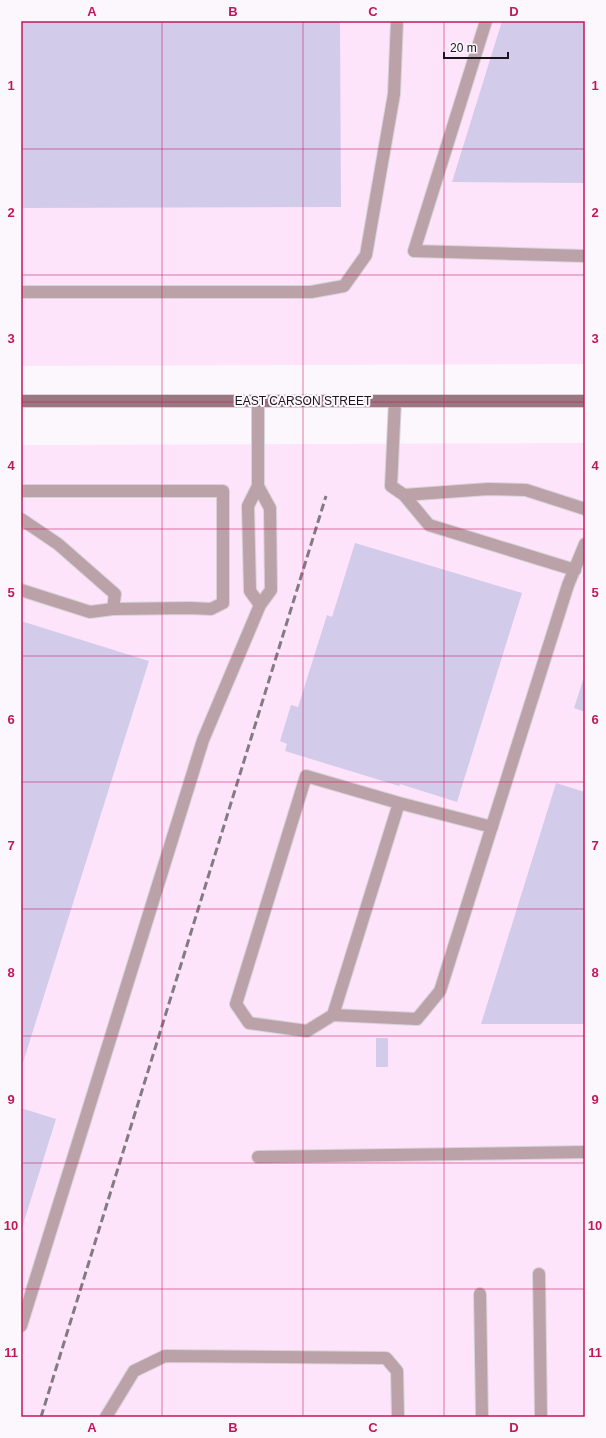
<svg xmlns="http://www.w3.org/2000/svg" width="606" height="1438" font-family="Arial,sans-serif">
  <rect width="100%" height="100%" fill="#fcf7fc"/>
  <path fill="#fde4fb" d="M 21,21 L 585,21 L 585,364 L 21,366 Z
    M 585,443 L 585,1417 L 21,1417 L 21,445 Z"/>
  <path fill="#d2ccea" d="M 21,21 L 340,21 L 341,207 L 21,208 Z
    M 502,21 L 585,21 L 585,183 L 452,182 Z
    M 355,543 L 522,593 L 457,802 L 400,784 L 399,786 L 285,751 L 287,744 L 280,741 L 291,705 L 298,707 L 327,615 L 332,617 Z
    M 21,621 L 149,661 L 21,1069 Z
    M 585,674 L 585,712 L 574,708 Z
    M 556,783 L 585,792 L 585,1024 L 481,1024 Z
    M 376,1038 L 388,1038 L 388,1067 L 376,1067 Z
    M 21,1108 L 56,1119 L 21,1231 Z"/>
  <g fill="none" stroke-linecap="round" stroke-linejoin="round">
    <defs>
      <path id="lane" d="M 486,21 L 414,251 L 585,256
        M 21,292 L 311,292 L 344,286 L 366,255 L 394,94 L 397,21
        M 258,401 L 258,486 L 248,506 L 250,591 L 260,605
        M 395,401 L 391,486 L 404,495 L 488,489 L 526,490 L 585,509
        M 21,491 L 223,491 L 223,603 L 211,609 L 190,608 L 113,609
        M 404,495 L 429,525 L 575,570
        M 21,519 L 58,544 L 115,594 L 113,609 L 90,612 L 21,590
        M 399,803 L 333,1015 L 417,1019 L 440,991 L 568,585 L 585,544
        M 333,1015 L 307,1031 L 249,1023 L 236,1004 L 306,776 L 399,803 L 492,827
        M 258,1157 L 585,1152
        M 539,1274 L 541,1417
        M 480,1294 L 482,1417
        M 21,1326 L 203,740 L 260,605 L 271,590 L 270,508 L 258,486
        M 106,1417 L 134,1371 L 165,1356 L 386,1358 L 397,1371 L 398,1417"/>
      <path id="secondary" d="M 21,401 L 585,401"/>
    </defs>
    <use href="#lane" stroke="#d8d3d8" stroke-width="14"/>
    <use href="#secondary" stroke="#d8d3d8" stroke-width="14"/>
    <use href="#lane" stroke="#bba2a8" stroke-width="12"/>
    <use href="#secondary" stroke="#9b7881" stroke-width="12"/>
    <path stroke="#827b82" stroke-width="3" stroke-dasharray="8 4" stroke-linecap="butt" d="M 41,1417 L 326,496"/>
  </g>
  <path fill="none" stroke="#c2185b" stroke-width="1" stroke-opacity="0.55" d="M 162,21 L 162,1417M 303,21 L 303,1417M 444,21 L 444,1417M 21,149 L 585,149M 21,275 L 585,275M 21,402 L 585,402M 21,529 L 585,529M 21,656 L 585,656M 21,782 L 585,782M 21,909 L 585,909M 21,1036 L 585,1036M 21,1163 L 585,1163M 21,1289 L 585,1289"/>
  <g text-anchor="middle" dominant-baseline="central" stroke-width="4" stroke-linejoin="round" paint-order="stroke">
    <g font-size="12" fill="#1c141c" stroke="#fcf7fc">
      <text x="303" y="401">EAST CARSON STREET</text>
    </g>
  </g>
  <rect width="606" height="1438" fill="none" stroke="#fcf7fc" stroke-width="44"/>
  <path d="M444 52v6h64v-6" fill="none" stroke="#1c141c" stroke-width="2"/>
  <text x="450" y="52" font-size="12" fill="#1c141c" stroke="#fcf7fc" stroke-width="3" paint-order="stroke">20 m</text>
  <rect x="22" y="22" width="562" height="1394" fill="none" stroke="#c2185b" stroke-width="1.5"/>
  <g font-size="13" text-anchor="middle" font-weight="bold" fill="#c2185b">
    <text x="92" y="16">A</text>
    <text x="233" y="16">B</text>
    <text x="373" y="16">C</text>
    <text x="514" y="16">D</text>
    <text x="11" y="90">1</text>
    <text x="595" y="90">1</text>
    <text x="11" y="217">2</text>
    <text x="595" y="217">2</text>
    <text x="11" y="343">3</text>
    <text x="595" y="343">3</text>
    <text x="11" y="470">4</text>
    <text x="595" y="470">4</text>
    <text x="11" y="597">5</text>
    <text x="595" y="597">5</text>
    <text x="11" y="724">6</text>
    <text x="595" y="724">6</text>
    <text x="11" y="850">7</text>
    <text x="595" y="850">7</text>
    <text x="11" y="977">8</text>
    <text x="595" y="977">8</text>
    <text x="11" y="1104">9</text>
    <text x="595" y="1104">9</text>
    <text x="11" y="1230">10</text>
    <text x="595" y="1230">10</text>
    <text x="11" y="1357">11</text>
    <text x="595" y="1357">11</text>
    <text x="92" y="1432">A</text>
    <text x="233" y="1432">B</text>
    <text x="373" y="1432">C</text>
    <text x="514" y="1432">D</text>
  </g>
</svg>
